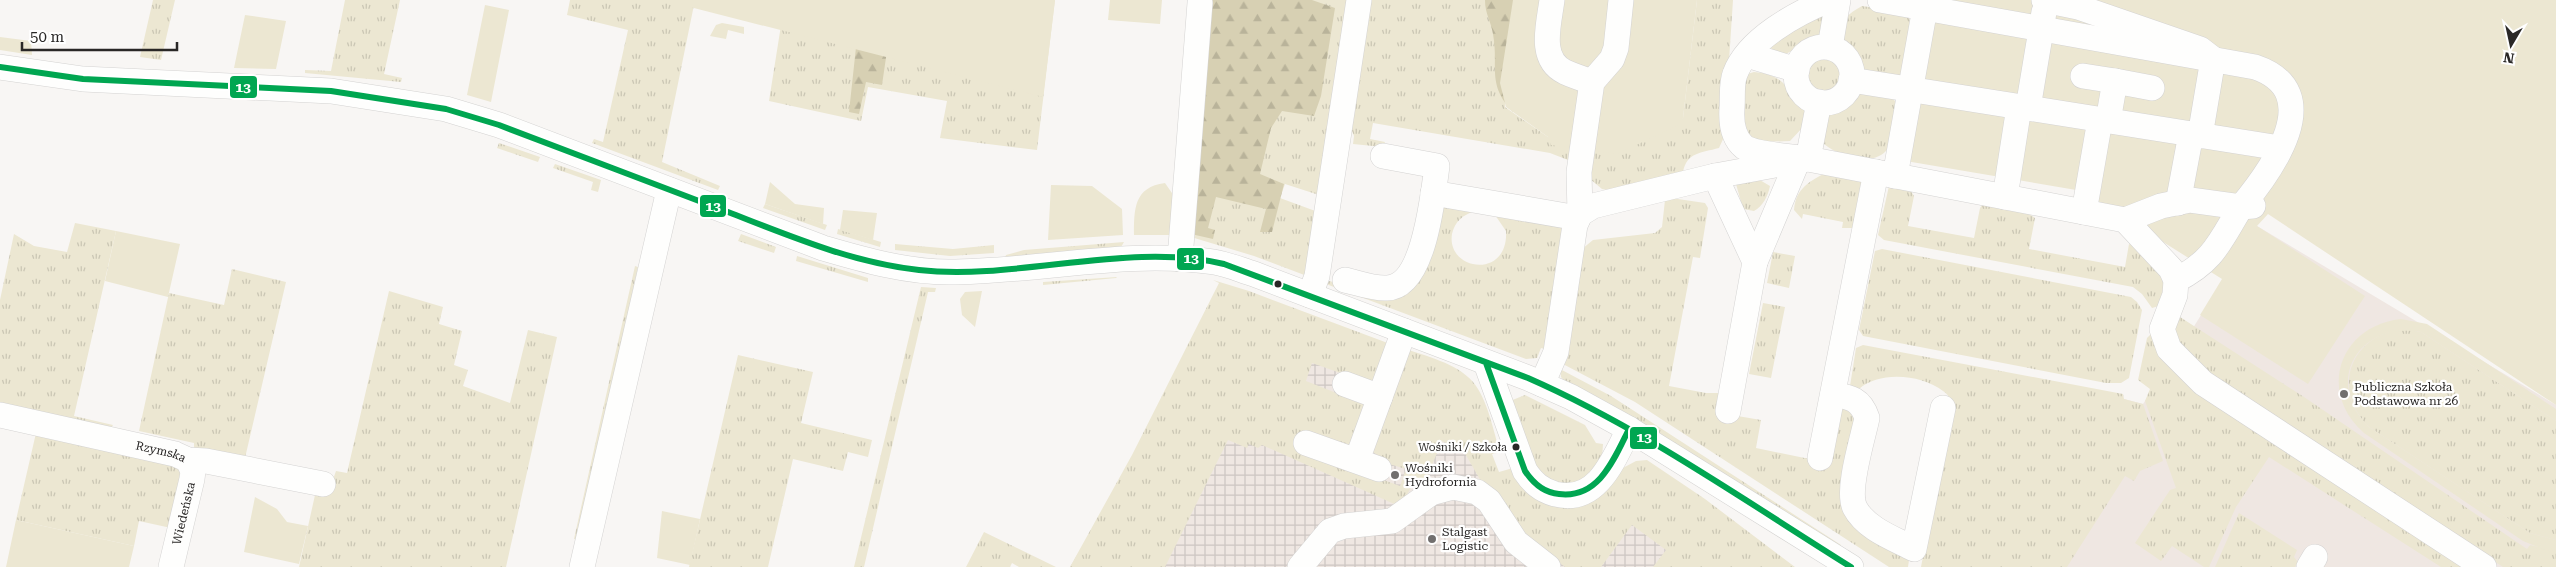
<svg xmlns="http://www.w3.org/2000/svg" width="2556" height="567" font-family="'Roboto Serif',serif">
  <defs>
    <pattern id="industrial-grid" width="8" height="8" patternUnits="userSpaceOnUse" patternTransform="scale(1.25)"><rect width="8" height="8" fill="#efe7e2"/><path d="M0 4h8M4 0v8" fill="none" stroke="#cdc6c2"/></pattern>
    <pattern id="grass-tufts" width="24" height="20" patternUnits="userSpaceOnUse" patternTransform="scale(1.25)"><rect width="24" height="20" fill="#ece7d2"/><path d="M3 7l-1-3M5 7V3M7 7l1-3M15 17l-1-3M17 17v-4M19 17l1-3" fill="none" stroke="#cac6b4"/></pattern>
    <pattern id="forest-firs" width="22" height="20" patternUnits="userSpaceOnUse" patternTransform="scale(1.25)"><rect width="22" height="20" fill="#d7d0b3"/><path d="M5 1l3.5 6h-7zM16 11l3.5 6h-7z" fill="#b9b39a"/></pattern>
  </defs>
  <rect width="100%" height="100%" fill="#f8f6f4"/>
  <path fill="#efe7e2" d="M 2257,226 L 2556,405 L 2556,567 L 2026,567 L 2124,399 L 2143,404 L 2181,347 Z"/>
  <path fill="url(#industrial-grid)" d="M 1222,313 L 1460,376 L 1506,498 L 1637,469 L 1784,567 L 1070,567 Z"/>
  <path fill="url(#grass-tufts)" fill-rule="evenodd" d="M 153,0 L 175,0 L 161,60 L 140,57 Z
    M 345,0 L 400,0 L 384,74 L 402,78 L 401,82 L 305,73 L 305,70 L 331,71 Z
    M 570,0 L 695,0 L 662,162 L 720,186 L 718,190 L 592,143 L 594,139 L 603,142 L 628,30 L 567,15 Z
    M 785,0 L 1055,0 L 1037,150 L 940,138 L 947,101 L 868,87 L 861,121 L 769,101 Z
    M 1212,0 L 1352,0 L 1319,195 L 1285,184 L 1280,198 L 1318,212 L 1307,276 L 1254,256 L 1191,237 Z
    M 1369,0 L 1513,0 L 1505,107 L 1548,137 L 1574,148 L 1573,155 L 1568,160 L 1550,153 L 1373,123 L 1370,139 L 1385,142 L 1383,147 L 1353,144 L 1354,136 L 1350,126 Z
    M 1697,0 L 1733,0 L 1724,137 L 1719,148 C 1701,153 1687,152 1683,172 L 1617,192 L 1602,189 L 1590,179 L 1592,151 L 1683,118 Z
    M 1862,6 L 1904,12 L 1914,25 L 1900,80 C 1891,78 1878,78 1870,74 C 1863,71 1858,63 1853,57 C 1835,34 1836,20 1862,6 Z
    M 1824,15 L 1826,27 L 1818,35 L 1781,57 L 1772,53 L 1771,45 L 1777,38 Z
    M1805 75a18 18 0 1 1 36 0a18 18 0 1 1-36 0Z
    M 1754,72 C 1785,74 1789,91 1807,114 L 1804,126 L 1790,141 L 1758,142 L 1743,129 L 1744,75 Z
    M 1858,91 L 1891,97 L 1897,103 C 1895,114 1893,140 1888,148 C 1876,169 1834,155 1822,142 C 1827,107 1829,109 1858,91 Z
    M 499,143 L 540,157 L 538,162 L 497,148 Z
    M 555,164 L 601,180 L 598,192 L 591,190 L 593,182 L 553,168 Z
    M 1828,171 L 1850,172 L 1866,187 L 1854,228 L 1842,228 L 1843,222 L 1803,214 L 1802,219 L 1794,210 C 1796,187 1810,182 1828,171 Z
    M 1753,176 L 1770,186 C 1768,196 1763,206 1754,211 L 1743,209 L 1736,184 Z
    M 1889,186 L 1908,187 L 1914,196 L 1908,226 L 1974,238 L 1980,208 L 1985,201 L 2023,210 L 2035,218 L 2029,249 L 2125,267 L 2129,244 L 2135,246 C 2153,266 2170,276 2162,305 L 2152,308 L 2142,294 L 2133,287 L 1884,240 L 1878,235 Z
    M 1671,198 L 1705,203 L 1708,208 L 1700,258 L 1693,257 L 1669,386 L 1706,393 L 1725,393 L 1720,413 L 1761,420 L 1756,448 L 1824,462 L 1840,409 L 1851,409 L 1856,421 L 1844,477 L 1906,555 L 1909,560 L 1908,567 L 1889,567 L 1635,402 L 1561,363 L 1582,249 L 1593,240 L 1655,233 L 1662,227 L 1665,200 Z
    M 1440,203 L 1564,225 L 1548,350 L 1541,348 L 1537,358 L 1526,359 L 1326,284 L 1329,281 L 1385,294 ZM 1475,211 L 1495,215 L 1506,231 C 1509,280 1446,271 1452,234 C 1455,221 1463,215 1475,211 Z
    M 765,204 L 827,225 L 825,230 L 763,208 Z
    M 75,223 L 116,231 L 74,416 L 113,425 L 111,428 L 0,406 L 0,300 L 14,234 L 34,246 L 67,252 Z
    M 838,229 L 881,242 L 880,247 L 837,234 Z
    M 741,234 L 776,247 L 774,253 L 738,241 Z
    M 1124,242 L 1120,249 L 1005,258 L 1006,255 L 1024,250 Z
    M 895,244 L 953,249 L 994,245 L 994,253 L 950,256 L 895,250 Z
    M 1882,249 L 2131,297 L 2137,302 L 2142,310 L 2129,378 L 2121,383 L 2106,383 L 1863,336 L 1859,330 L 1875,251 Z
    M 1773,252 L 1795,256 L 1789,288 L 1767,283 Z
    M 797,256 L 868,278 L 868,282 L 796,261 Z
    M 635,266 L 638,267 L 578,540 L 574,539 Z
    M 232,269 L 286,282 L 245,458 L 194,448 L 194,443 L 139,431 L 169,293 L 224,305 Z
    M 1117,277 L 1116,278 L 1043,285 L 1043,282 Z
    M 1213,280 L 1249,291 L 1393,345 L 1378,382 L 1346,375 L 1312,363 L 1306,381 L 1364,404 L 1359,438 L 1378,478 L 1400,486 L 1406,469 L 1389,464 L 1373,452 L 1403,348 C 1425,356 1457,363 1473,382 C 1488,400 1493,430 1500,452 L 1492,454 L 1499,472 L 1513,468 L 1538,499 L 1621,469 L 1636,461 L 1647,460 L 1705,499 L 1795,567 L 1653,567 L 1666,550 L 1632,525 L 1601,567 L 1565,567 L 1523,534 L 1482,483 L 1463,450 L 1442,441 L 1421,491 L 1411,487 L 1401,507 L 1262,445 L 1258,448 L 1249,444 L 1247,448 L 1228,440 L 1165,567 L 1070,567 L 1132,455 L 1219,283 Z
    M 921,287 L 936,288 L 935,292 L 928,292 L 864,567 L 854,567 Z
    M 389,291 L 443,307 L 439,324 L 462,331 L 454,365 L 468,370 L 463,386 L 510,403 L 528,330 L 557,337 L 506,567 L 299,567 L 315,495 L 329,491 L 336,471 L 347,473 Z
    M 1763,303 L 1785,307 L 1771,378 L 1749,374 Z
    M 2180,317 L 2304,397 L 2527,549 L 2530,545 L 2556,551 L 2556,567 L 2503,567 L 2287,427 L 2180,353 L 2172,321 Z
    M 2404,329 L 2421,332 L 2556,421 L 2556,540 L 2530,533 L 2369,427 C 2330,389 2351,334 2404,329 Z
    M 2151,334 L 2467,567 L 2441,567 L 2269,457 L 2236,507 L 2209,567 L 2204,567 L 2172,546 L 2161,561 L 2135,543 L 2170,490 L 2176,488 L 2145,401 L 2150,389 L 2138,380 L 2147,338 Z
    M 1863,345 L 2123,394 L 2124,399 L 2143,404 L 2163,461 L 2140,471 L 2134,481 L 2125,476 L 2067,567 L 1921,567 L 1953,402 C 1950,399 1947,393 1943,391 C 1921,374 1879,371 1859,389 L 1850,386 L 1856,348 Z
    M 738,355 L 813,372 L 801,423 L 872,440 L 868,457 L 848,452 L 843,471 L 793,459 L 768,567 L 689,567 Z
    M 1560,369 L 1611,396 L 1841,545 L 1836,550 L 1564,381 L 1561,377 Z
    M 1525,395 L 1585,425 L 1596,443 L 1603,444 L 1602,459 L 1578,484 L 1557,485 L 1539,474 L 1510,401 Z
    M 36,433 L 181,468 L 171,528 L 139,521 L 134,546 L 16,520 Z
    M 2239,513 L 2297,550 L 2294,557 L 2298,562 L 2295,567 L 2215,567 Z
    M 984,532 L 1056,567 L 1019,567 L 1012,563 L 1010,567 L 966,567 Z"/>
  <path fill="url(#forest-firs)" d="M 1212,0 L 1312,0 L 1335,8 L 1321,96 L 1314,116 L 1282,111 L 1271,128 L 1260,174 L 1284,184 L 1272,232 L 1260,232 L 1266,209 L 1216,197 L 1208,228 L 1215,230 L 1213,239 L 1191,234 Z
    M 1485,0 L 1538,0 L 1513,112 C 1486,84 1499,67 1493,34 C 1491,21 1485,14 1485,0 Z
    M 889,37 L 882,85 L 866,82 L 859,114 L 849,112 L 857,38 Z"/>
  <path fill="#ece7d2" d="M 687,0 L 1055,0 L 1043,97 L 686,6 Z
    M 1110,0 L 1162,0 L 1160,24 L 1108,20 Z
    M 1513,0 L 1697,0 L 1683,118 L 1679,125 L 1617,154 L 1551,145 L 1548,137 L 1506,107 L 1500,83 Z
    M 1914,0 L 2556,0 L 2556,405 L 2268,214 L 2257,226 L 2365,296 L 2308,384 L 2200,315 L 2222,279 L 2082,191 L 1888,158 Z
    M 485,5 L 509,10 L 491,102 L 467,95 Z
    M 245,15 L 286,21 L 276,69 L 234,68 Z
    M 722,23 L 744,27 L 744,34 L 728,30 L 726,39 L 710,36 L 716,25 Z
    M 0,37 L 31,41 L 32,55 L 0,50 Z
    M 770,182 L 795,204 L 824,208 L 823,224 L 765,204 Z
    M 1165,183 L 1174,196 L 1172,235 L 1134,235 C 1134,209 1134,187 1165,183 Z
    M 1051,185 L 1092,186 L 1122,209 L 1123,235 L 1048,240 Z
    M 843,210 L 877,213 L 873,240 L 840,230 Z
    M 116,231 L 180,244 L 168,297 L 105,281 Z
    M 982,291 L 975,327 L 962,315 L 960,299 L 965,292 Z
    M 2401,319 L 2427,324 L 2556,409 L 2556,421 L 2421,332 C 2358,321 2323,382 2369,427 L 2530,533 L 2556,540 L 2556,551 L 2545,550 L 2523,541 L 2364,433 C 2317,392 2339,326 2401,319 Z
    M 255,497 L 277,509 L 287,522 L 308,526 L 299,564 L 244,552 Z
    M 662,511 L 700,519 L 690,565 L 657,558 Z
    M 16,520 L 134,546 L 129,567 L 6,567 Z"/>
  <g fill="none" stroke-linecap="round" stroke-linejoin="round">
    <defs>
      <g id="minor">
        <path d="M 1552,0 C 1549,24 1538,59 1565,72 C 1574,76 1583,79 1592,82"/>
        <path d="M 1880,0 L 2255,67 C 2329,92 2271,171 2241,207 L 2253,206"/>
        <path d="M 2044,0 L 2078,7 L 2200,49 L 2213,59 L 2200,136"/>
        <path d="M 1830,47 L 1838,0"/>
        <circle cx="1824" cy="75" r="28"/>
        <path d="M 1747,55 L 1797,70"/>
        <path d="M 0,67 L 83,79 L 331,91 L 446,109 L 499,125 L 823,248 C 864,260 906,272 949,272 C 1038,272 1126,249 1214,262 C 1227,264 1241,270 1254,274 L 1528,378 L 1571,397 L 1629,429 L 1851,567"/>
        <path d="M 2083,76 L 2115,81"/>
        <path d="M 1851,80 L 2280,148"/>
        <path d="M 1819,102 L 1808,159 C 1792,156 1756,155 1744,147 C 1732,137 1731,122 1732,108 C 1733,98 1731,84 1735,74 C 1748,39 1797,13 1829,0"/>
        <path d="M 2028,108 L 2044,12"/>
        <path d="M 2108,121 L 2115,81 L 2152,88"/>
        <path d="M 1715,176 L 1755,262 L 1728,411"/>
        <path d="M 1895,176 L 1925,8"/>
        <path d="M 1433,193 L 1578,218"/>
        <path d="M 2005,197 L 2019,107"/>
        <path d="M 2178,203 L 2191,134"/>
        <path d="M 2084,212 L 2100,120"/>
        <path d="M 1580,214 L 1579,172 L 1592,82 L 1612,59 L 1616,48 L 1621,0"/>
        <path d="M 2125,220 L 2161,206 L 2190,200 L 2241,207 C 2220,241 2214,261 2176,280"/>
        <path d="M 1180,259 L 1200,3"/>
        <path d="M 1755,262 L 1798,160"/>
        <path d="M 1345,280 C 1358,283 1374,289 1387,288 C 1425,287 1433,194 1437,166 L 1383,156"/>
        <path d="M 1310,295 L 1317,276 L 1359,0"/>
        <path d="M 1486,363 L 1525,471 C 1533,483 1541,490 1555,494 C 1597,505 1614,459 1629,429"/>
        <path d="M 1345,384 L 1380,397"/>
        <path d="M 1542,384 L 1556,352 L 1575,225 L 1580,214 L 1593,206 L 1715,176 L 1808,159 L 2125,220 L 2171,269 L 2176,280 L 2175,295 L 2162,329 L 2169,349 L 2203,383 L 2484,567"/>
        <path d="M 1833,394 C 1850,397 1861,399 1867,418 C 1863,438 1846,490 1855,508 C 1866,529 1895,539 1914,549 L 1943,408"/>
        <path id="s1" d="M 0,415 L 175,454 L 188,460 L 206,461 L 323,484"/>
        <path d="M 1306,443 L 1379,469"/>
        <path d="M 1820,458 L 1876,172"/>
        <path d="M 1357,460 L 1404,331"/>
        <path id="s2" d="M 171,567 L 192,479 L 193,471 L 188,460"/>
        <path d="M 582,567 L 669,190"/>
        <path d="M 1300,567 L 1330,531 L 1344,526 L 1392,521 L 1431,493 L 1453,487 L 1477,492 L 1489,501 L 1516,542 L 1548,567"/>
        <path d="M 2309,567 L 2315,557"/>
      </g>
    </defs>
    <use href="#minor" stroke="#d4d3d2" stroke-width="26"/>
    <use href="#minor" stroke="#fefefd" stroke-width="25"/>
    <defs>
      <path id="bus-1" d="M 0,67 L 83,79 L 331,91 L 446,109 L 499,125 C 575,154 652,183 728,212 C 790,236 853,263 919,270 C 1017,281 1129,241 1224,264 L 1528,378 C 1642,428 1745,501 1851,567
        M 1486,363 L 1525,471 C 1533,483 1544,493 1559,494 C 1599,499 1614,459 1629,429"/>
    </defs>
    <use href="#bus-1" stroke="#fff" stroke-width="10"/>
    <use href="#bus-1" stroke="#00a651" stroke-width="6"/>
  </g>
  <g fill="#292726" stroke="#fff" stroke-width="2">
    <circle cx="1278" cy="284" r="4.5"/>
    <circle cx="1516" cy="447" r="4.5"/>
  </g>
  <g fill="#716f6e" stroke="#fff" stroke-width="2">
    <circle cx="2344" cy="394" r="5"/>
    <circle cx="1395" cy="475" r="5"/>
    <circle cx="1432" cy="539" r="5"/>
  </g>
  <g text-anchor="middle" dominant-baseline="central" stroke-width="4.5" stroke-linejoin="round" paint-order="stroke">
    <g font-size="11" fill="#292726" stroke="#fff" text-anchor="end">
      <text x="1507" y="447">Wośniki / Szkoła</text>
    </g>
    <g font-size="12" fill="#292726" stroke="#fff" text-anchor="start">
      <text x="2354" y="387">Publiczna Szkoła<tspan x="2354" dy="14">Podstawowa nr 26</tspan></text>
      <text x="1405" y="468">Wośniki<tspan x="1405" dy="14">Hydrofornia</tspan></text>
      <text x="1442" y="532">Stalgast<tspan x="1442" dy="14">Logistic</tspan></text>
    </g>
    <g font-size="12" fill="#292726" stroke="#fff">
      <text stroke="none"><textPath href="#s1" startOffset="165">Rzymska</textPath></text>
      <text stroke="none"><textPath href="#s2" startOffset="55">Wiedeńska</textPath></text>
    </g>
  </g>
  <g stroke="#fff" stroke-width="2">
    <rect x="229" y="75" width="29" height="24" rx="5" fill="#00a651"/>
    <rect x="699" y="194" width="28" height="24" rx="5" fill="#00a651"/>
    <rect x="1176" y="247" width="29" height="24" rx="5" fill="#00a651"/>
    <rect x="1629" y="426" width="29" height="24" rx="5" fill="#00a651"/>
  </g>
  <g font-size="14" text-anchor="middle" font-weight="bold" fill="#fff">
    <text x="243" y="92">13</text>
    <text x="713" y="211">13</text>
    <text x="1191" y="263">13</text>
    <text x="1644" y="442">13</text>
  </g>
  <g transform="translate(2511 45) rotate(189)" stroke="#ffffff" stroke-width="4" paint-order="stroke">
  <path d="M0-4L9 19L0 12L-9 19Z" fill="#292726"/>
  <text y="-8" font-size="14" font-weight="bold" text-anchor="middle" fill="#292726">N</text>
  </g>
  <path d="M22 42v8h155v-8" fill="none" stroke="#292726" stroke-width="2.5"/>
  <text x="30" y="42" font-size="15" fill="#292726" stroke="#ffffff" stroke-width="4" paint-order="stroke">50 m</text>
</svg>
